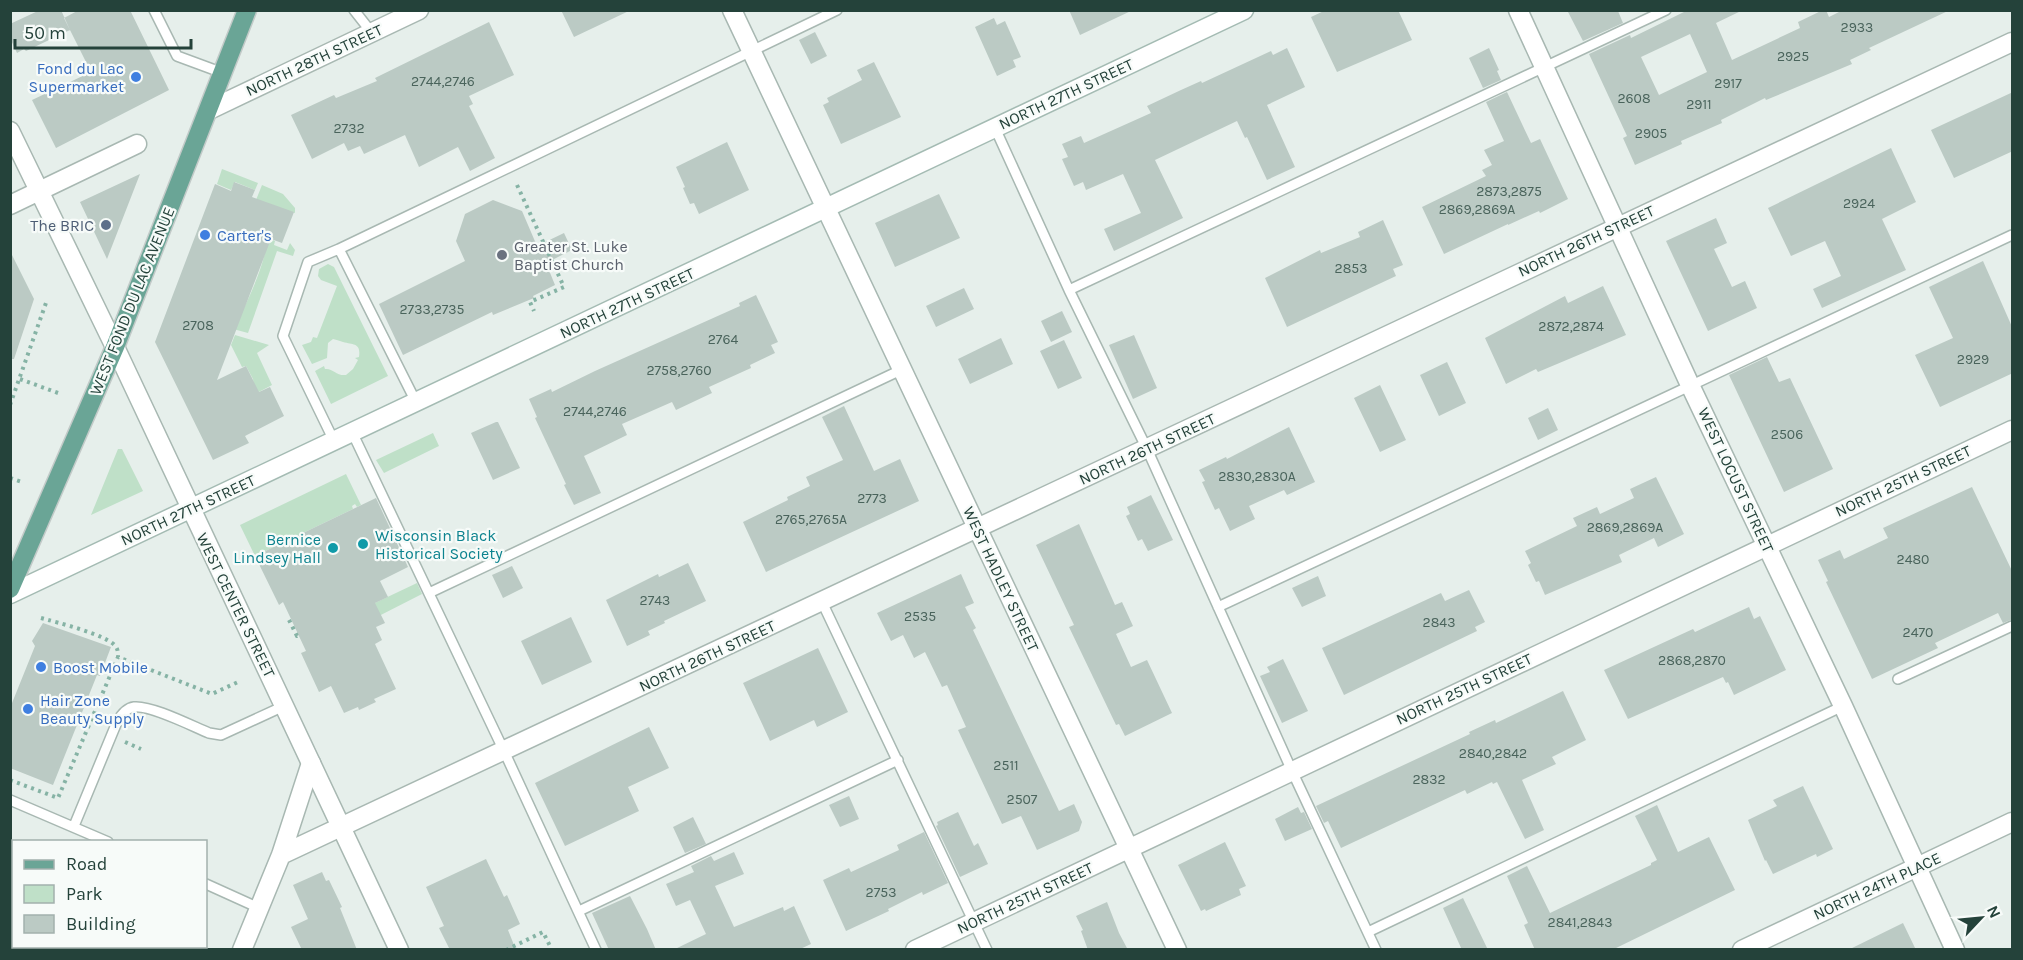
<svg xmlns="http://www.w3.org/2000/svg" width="2023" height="960" font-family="Karla,sans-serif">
  <rect width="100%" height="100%" fill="#e6efeb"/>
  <path fill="#bfe0c8" d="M 222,169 L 258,183 L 255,190 L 235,182 L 231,190 L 217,184 Z
    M 262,185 L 283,194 L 295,208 L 295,213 L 256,200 Z
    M 268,238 L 275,241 L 274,245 L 287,250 L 290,243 L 295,250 L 293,256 L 277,251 L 248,333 L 233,329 C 248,301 263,270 268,238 Z
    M 328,264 L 334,267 L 388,376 L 331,404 L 315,371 L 324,366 L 325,369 C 333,368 336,376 346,375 L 353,369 L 358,360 L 355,358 L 359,357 C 361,343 354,345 343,342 C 340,341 337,340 333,339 L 328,343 L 327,358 L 312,364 L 302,345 L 311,342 L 313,337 L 317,338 L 337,286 L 321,280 L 318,276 L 319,269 Z
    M 235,335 L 269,345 L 257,353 L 272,385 L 255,394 L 253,379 L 246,366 L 242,367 L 231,345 Z
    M 433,433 L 439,446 L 384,473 L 376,460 Z
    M 118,449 L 122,449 L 143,491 L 91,515 Z
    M 346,474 L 361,505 L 357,507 L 355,504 L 352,506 L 353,509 L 255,556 L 240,525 Z
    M 417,583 L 422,594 L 371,620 L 339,620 Z"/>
  <path fill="#bbcac4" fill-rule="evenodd" d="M 40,10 L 61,10 L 70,30 L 26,51 L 24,49 L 17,53 L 10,38 L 10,24 Z
    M 79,10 L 130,10 L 169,90 L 56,148 L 32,100 L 91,72 L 64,18 Z
    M 561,10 L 631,10 L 574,37 Z
    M 1069,10 L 1133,10 L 1080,35 Z
    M 1326,10 L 1398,10 L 1412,40 L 1337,72 L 1311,17 Z
    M 1567,10 L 1620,10 L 1618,11 L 1623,23 L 1583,41 Z
    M 1688,10 L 1743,10 L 1716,23 L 1732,60 L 1800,28 L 1798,22 L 1823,10 L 1826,10 L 1829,17 L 1843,10 L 1950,10 L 1869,48 L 1871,50 L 1850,60 L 1852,64 L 1766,100 L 1765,98 L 1721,120 L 1722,123 L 1681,141 L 1682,144 L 1635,165 L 1623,138 L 1627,136 L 1589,54 L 1630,35 L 1631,38 ZM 1690,34 L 1707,72 L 1659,95 L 1641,57 Z
    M 994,18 L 997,25 L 1005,21 L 1021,57 L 1013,60 L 1016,67 L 997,76 L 975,27 Z
    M 489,22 L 514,75 L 469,96 L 473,104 L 469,106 L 495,158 L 470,171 L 458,147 L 419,167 L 405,135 L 364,154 L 360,146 L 348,151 L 344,143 L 312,159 L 291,115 L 334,95 L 336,98 L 377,81 L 375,78 Z
    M 815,32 L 827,56 L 811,64 L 799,40 Z
    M 1287,48 L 1305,87 L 1267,105 L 1295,167 L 1267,180 L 1247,137 L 1245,138 L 1237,121 L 1155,160 L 1183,218 L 1114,251 L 1104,229 L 1141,213 L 1123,174 L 1086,190 L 1083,182 L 1074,186 L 1062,159 L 1068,157 L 1062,144 L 1081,136 L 1084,143 L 1151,113 L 1147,106 L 1181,90 L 1201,81 L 1202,83 L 1271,51 L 1273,55 Z
    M 1489,48 L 1499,70 L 1497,71 L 1501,80 L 1483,88 L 1469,58 Z
    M 874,62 L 901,117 L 841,144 L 823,105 L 829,102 L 827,98 L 862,80 L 857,70 Z
    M 1507,92 L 1531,143 L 1540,139 L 1568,199 L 1540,213 L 1539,211 L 1508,225 L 1508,224 L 1444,254 L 1422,207 L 1486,176 L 1482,170 L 1492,165 L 1484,150 L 1504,141 L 1486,102 Z
    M 2013,92 L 2013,151 L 1954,178 L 1931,130 Z
    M 727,142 L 749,190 L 699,214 L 694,203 L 690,204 L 683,188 L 685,187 L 676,167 Z
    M 1891,148 L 1916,202 L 1882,219 L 1906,270 L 1822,308 L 1813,289 L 1841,276 L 1825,241 L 1791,256 L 1768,208 Z
    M 140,174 L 107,259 L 80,202 Z
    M 234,182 L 255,190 L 252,197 L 294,212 L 282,243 L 271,239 L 217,380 L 246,366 L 259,392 L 270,387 L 284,416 L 245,436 L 249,443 L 213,460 L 155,342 L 215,184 L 231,191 Z
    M 939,194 L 960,238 L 895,267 L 875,223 Z
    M 493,200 L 522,211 L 537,246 L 564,233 L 572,250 L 546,263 L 555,285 L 533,296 L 534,298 L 493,315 L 492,312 L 403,355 L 379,304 L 465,261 L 456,241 L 465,214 Z
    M 1716,218 L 1727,243 L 1714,249 L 1732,287 L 1745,281 L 1757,308 L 1708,331 L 1666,241 Z
    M 1383,220 L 1403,265 L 1393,269 L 1396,276 L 1287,327 L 1265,278 L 1320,250 L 1321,253 L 1360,237 L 1358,232 Z
    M 10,251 L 34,299 L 14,359 L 10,359 Z
    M 1983,261 L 2013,329 L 2013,373 L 1940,407 L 1915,355 L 1953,338 L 1929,287 Z
    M 1603,286 L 1626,335 L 1538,372 L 1536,369 L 1506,384 L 1485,338 L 1565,296 L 1568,303 Z
    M 964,288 L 974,309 L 936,327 L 926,306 Z
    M 756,295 L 778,342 L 771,345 L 775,353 L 750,365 L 751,368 L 709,387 L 712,393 L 676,410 L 672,402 L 622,424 L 627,435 L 584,456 L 601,493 L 574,505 L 564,485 L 566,484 L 535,418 L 537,417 L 529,399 L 551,389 L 552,392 L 595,371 L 740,306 L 739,303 Z
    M 1062,311 L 1072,332 L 1051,342 L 1041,321 Z
    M 1134,335 L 1157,388 L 1133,399 L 1109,345 Z
    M 1001,338 L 1013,364 L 970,384 L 958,359 Z
    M 1064,340 L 1082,378 L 1058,389 L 1040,351 Z
    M 1767,357 L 1779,382 L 1790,378 L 1833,469 L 1784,492 L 1729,375 Z
    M 1447,362 L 1466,403 L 1439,416 L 1420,375 Z
    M 1380,385 L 1406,440 L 1380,452 L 1354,398 Z
    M 844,406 L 874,471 L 900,459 L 919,501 L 766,572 L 743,522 L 788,500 L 787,497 L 810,486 L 806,477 L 843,460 L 822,417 Z
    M 1548,408 L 1558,430 L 1538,440 L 1528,418 Z
    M 496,422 L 498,422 L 520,468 L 493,480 L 471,433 Z
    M 1289,427 L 1315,482 L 1287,495 L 1284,490 L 1249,506 L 1255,519 L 1230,531 L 1219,508 L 1215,510 L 1202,482 L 1205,481 L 1199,470 L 1226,457 L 1227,459 Z
    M 1656,477 L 1684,534 L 1658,547 L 1654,538 L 1619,555 L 1622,562 L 1545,595 L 1539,581 L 1536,582 L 1528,565 L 1531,563 L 1525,551 L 1577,526 L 1573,518 L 1597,507 L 1600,514 L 1634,498 L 1630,489 Z
    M 1972,487 L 2013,573 L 2013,619 L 2003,623 L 1998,613 L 1935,643 L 1938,648 L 1872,679 L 1826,582 L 1828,581 L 1818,560 L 1840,550 L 1844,559 L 1888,538 L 1883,528 Z
    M 1151,495 L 1173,540 L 1148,551 L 1142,539 L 1138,541 L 1126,516 L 1130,514 L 1127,507 Z
    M 376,498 L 408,567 L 380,581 L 388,597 L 375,603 L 385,623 L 376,627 L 382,640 L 375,644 L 396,689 L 374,699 L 376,702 L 359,710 L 358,707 L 344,713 L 331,686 L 319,692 L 301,653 L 306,651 L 283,602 L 279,605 L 255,556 Z
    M 1079,524 L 1115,605 L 1122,602 L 1133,626 L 1116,634 L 1131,667 L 1147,660 L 1172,713 L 1125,736 L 1119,724 L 1116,725 L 1069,627 L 1074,625 L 1036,545 Z
    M 688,563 L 706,601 L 664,621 L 665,623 L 648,631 L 650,635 L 627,646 L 606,600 L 658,574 L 659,577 Z
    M 512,566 L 523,588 L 503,598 L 492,575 Z
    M 961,574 L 974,603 L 965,607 L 976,628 L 973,630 L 1059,811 L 1074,804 L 1082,822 L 1079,831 L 1037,850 L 1021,816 L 1002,824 L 958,730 L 966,727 L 947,685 L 942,687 L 925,652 L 914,658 L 903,635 L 891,641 L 877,613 Z
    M 1318,576 L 1326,596 L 1302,607 L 1292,588 Z
    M 1469,590 L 1485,622 L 1475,627 L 1477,631 L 1344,695 L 1322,648 L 1441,593 L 1445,601 Z
    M 1749,607 L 1754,619 L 1760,616 L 1786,670 L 1734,695 L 1728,682 L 1726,683 L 1723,677 L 1628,719 L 1604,670 L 1693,629 L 1695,632 Z
    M 571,617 L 592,662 L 542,685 L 521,641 Z
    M 43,623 L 111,647 L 100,676 L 97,675 L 53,785 L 10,768 L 10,708 L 35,646 L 32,641 Z
    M 818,648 L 848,712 L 817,727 L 814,720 L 770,741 L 743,683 Z
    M 1283,659 L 1308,711 L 1282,723 L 1260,676 L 1270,672 L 1267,667 Z
    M 1563,691 L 1586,740 L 1552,757 L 1556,764 L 1522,780 L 1544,830 L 1525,839 L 1497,782 L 1493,784 L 1492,782 L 1467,794 L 1465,790 L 1341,848 L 1328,821 L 1324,823 L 1316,806 L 1470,734 L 1469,732 L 1495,720 L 1496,723 Z
    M 649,727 L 669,768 L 628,787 L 639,811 L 565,846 L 535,783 Z
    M 1803,786 L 1833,849 L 1817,857 L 1816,854 L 1773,874 L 1766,860 L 1765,861 L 1748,820 L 1777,806 L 1773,800 Z
    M 849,796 L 859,819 L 840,827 L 829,805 Z
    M 1657,805 L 1678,852 L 1709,837 L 1735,890 L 1612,950 L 1535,950 L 1524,925 L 1528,923 L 1507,876 L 1527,866 L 1550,913 L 1615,882 L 1651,865 L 1651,863 L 1657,860 L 1635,816 Z
    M 1298,807 L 1301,813 L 1304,812 L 1312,829 L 1285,841 L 1275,819 Z
    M 958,812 L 974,846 L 978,843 L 988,864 L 960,877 L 936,826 L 938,825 L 937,822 Z
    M 693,817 L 706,844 L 685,853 L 673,827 Z
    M 924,832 L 948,883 L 923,895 L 922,892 L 888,909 L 889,911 L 846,931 L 823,880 L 849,868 L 851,872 L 899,850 L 897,845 Z
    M 1225,842 L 1246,886 L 1239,889 L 1241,895 L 1206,911 L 1205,909 L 1201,911 L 1178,865 Z
    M 734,852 L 744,874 L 715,886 L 734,927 L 783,907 L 784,911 L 794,906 L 811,944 L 798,950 L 673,950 L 706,934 L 690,900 L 676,906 L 666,884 L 694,872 L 691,866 L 711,856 L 714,861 Z
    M 486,859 L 504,897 L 507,895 L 520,924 L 508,930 L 516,950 L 450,950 L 439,928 L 444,926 L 426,887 Z
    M 322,872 L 326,881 L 329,880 L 342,907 L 340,908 L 357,950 L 302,950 L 291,927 L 308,919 L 293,885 Z
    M 630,896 L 647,929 L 656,950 L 609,950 L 592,913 Z
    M 1463,898 L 1488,950 L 1462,950 L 1443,908 Z
    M 1107,902 L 1119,933 L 1128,950 L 1088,950 L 1081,931 L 1083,930 L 1076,916 Z
    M 1903,923 L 1916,950 L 1848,950 Z"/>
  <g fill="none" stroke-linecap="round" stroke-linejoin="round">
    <defs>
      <path id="service" d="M 154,10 L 177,56 L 223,73
        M 354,10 L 372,33
        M 995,128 L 1069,290 L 1147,449 L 1292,771 L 1376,950
        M 1069,290 L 1666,10
        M 416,402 L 339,249 L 837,10
        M 352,432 L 504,751 L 596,950
        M 334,441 L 283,336 L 308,262 L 339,249
        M 429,593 L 903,369
        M 822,602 L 987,950
        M 1218,607 L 2012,235
        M 1898,679 L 2012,626
        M 10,800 L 108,842
        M 74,826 L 117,722 C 121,715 126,708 134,707 C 151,705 192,726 209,733 L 221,735 L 284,706
        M 206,884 L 259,908
        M 579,911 L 898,760
        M 1368,932 L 1843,706
        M 56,950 L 57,946"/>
      <path id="minor" d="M 732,10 L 1177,950
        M 209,110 L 419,10
        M 10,205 L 137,144
        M 281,855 L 2012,42
        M 242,950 L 281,855 L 311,763
        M 915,950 L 2012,430
        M 1742,950 L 2012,822"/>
      <path id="tertiary" d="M 1518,10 L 1690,385 L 1843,706 L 1955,950
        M 10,131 L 115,347 L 399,950"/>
      <path id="secondary" d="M 10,594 L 1244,10"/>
      <path id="primary" d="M 10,589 L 115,347 L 247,10"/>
    </defs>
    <use href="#service" stroke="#a8b8b2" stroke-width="12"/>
    <use href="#minor" stroke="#a8b8b2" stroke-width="21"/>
    <use href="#tertiary" stroke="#a8b8b2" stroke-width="21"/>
    <use href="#secondary" stroke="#a4bbb3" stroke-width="21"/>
    <use href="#primary" stroke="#c2cac8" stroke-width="21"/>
    <path stroke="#86b3a5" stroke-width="4" stroke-dasharray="3 4.5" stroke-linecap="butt" d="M 517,185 L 564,287 L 530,302 L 534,311
      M 20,379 L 58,393
      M 10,405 L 47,300
      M 10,478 L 22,482
      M 41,618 C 55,622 109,635 116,647 C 118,650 118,653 118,657
      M 289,620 L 297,636 L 299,635
      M 125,742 L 141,749
      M 10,780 L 58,798 L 118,657 L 212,694 L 238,682
      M 506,950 L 543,932 L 552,950"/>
    <use href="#service" stroke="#fff" stroke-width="9"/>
    <use href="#minor" stroke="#fff" stroke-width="18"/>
    <use href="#tertiary" stroke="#fff" stroke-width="18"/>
    <use href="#secondary" stroke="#fff" stroke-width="18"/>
    <use href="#primary" stroke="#6aa596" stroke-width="18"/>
  </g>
  <g fill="#3f7fe0" stroke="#f7fbf9" stroke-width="2">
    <circle cx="136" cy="77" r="6"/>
    <circle cx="205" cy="235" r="6"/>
    <circle cx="41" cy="667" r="6"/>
    <circle cx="28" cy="709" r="6"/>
  </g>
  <circle fill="#5c6f8a" stroke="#f7fbf9" stroke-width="2" cx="106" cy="225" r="6"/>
  <circle fill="#6b7280" stroke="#f7fbf9" stroke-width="2" cx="502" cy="255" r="6"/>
  <g fill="#0f9aa8" stroke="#f7fbf9" stroke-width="2">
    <circle cx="363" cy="544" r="6"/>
    <circle cx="333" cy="548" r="6"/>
  </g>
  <g text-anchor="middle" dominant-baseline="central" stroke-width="4.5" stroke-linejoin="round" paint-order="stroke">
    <g font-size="14" fill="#4a645c">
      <text x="1857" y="27">2933</text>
      <text x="1793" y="56">2925</text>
      <text x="443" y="81">2744,2746</text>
      <text x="1728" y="83">2917</text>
      <text x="1634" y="98">2608</text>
      <text x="1699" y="104">2911</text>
      <text x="349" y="128">2732</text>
      <text x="1651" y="133">2905</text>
      <text x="1509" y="191">2873,2875</text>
      <text x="1859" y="203">2924</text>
      <text x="1477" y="209">2869,2869A</text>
      <text x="1351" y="268">2853</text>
      <text x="432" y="309">2733,2735</text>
      <text x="198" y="325">2708</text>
      <text x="1571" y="326">2872,2874</text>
      <text x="723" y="339">2764</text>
      <text x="1973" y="359">2929</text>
      <text x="679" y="370">2758,2760</text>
      <text x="595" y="411">2744,2746</text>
      <text x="1787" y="434">2506</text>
      <text x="1257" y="476">2830,2830A</text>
      <text x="872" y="498">2773</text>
      <text x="811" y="519">2765,2765A</text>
      <text x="1625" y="527">2869,2869A</text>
      <text x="1913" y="559">2480</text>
      <text x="655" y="600">2743</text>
      <text x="920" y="616">2535</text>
      <text x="1439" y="622">2843</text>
      <text x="1918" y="632">2470</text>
      <text x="1692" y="660">2868,2870</text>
      <text x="1493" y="753">2840,2842</text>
      <text x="1006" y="765">2511</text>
      <text x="1429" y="779">2832</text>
      <text x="1022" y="799">2507</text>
      <text x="881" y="892">2753</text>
      <text x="1580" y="922">2841,2843</text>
    </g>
    <g font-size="16" fill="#24423a" stroke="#f7fbf9">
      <text transform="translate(314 60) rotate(-25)">NORTH 28TH STREET</text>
      <text transform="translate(1066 94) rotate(-25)">NORTH 27TH STREET</text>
      <text transform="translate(1586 241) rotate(-25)">NORTH 26TH STREET</text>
      <text transform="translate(132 301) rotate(-68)">WEST FOND DU LAC AVENUE</text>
      <text transform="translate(627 303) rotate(-25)">NORTH 27TH STREET</text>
      <text transform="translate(1147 449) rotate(-25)">NORTH 26TH STREET</text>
      <text transform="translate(1736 480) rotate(65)">WEST LOCUST STREET</text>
      <text transform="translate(1903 481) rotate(-25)">NORTH 25TH STREET</text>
      <text transform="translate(188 510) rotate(-25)">NORTH 27TH STREET</text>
      <text transform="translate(1001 579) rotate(65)">WEST HADLEY STREET</text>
      <text transform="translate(236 605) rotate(64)">WEST CENTER STREET</text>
      <text transform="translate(707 656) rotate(-25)">NORTH 26TH STREET</text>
      <text transform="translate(1464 689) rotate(-25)">NORTH 25TH STREET</text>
      <text transform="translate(1877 886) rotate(-25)">NORTH 24TH PLACE</text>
      <text transform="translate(1025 898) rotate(-25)">NORTH 25TH STREET</text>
    </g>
    <g font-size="16" fill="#366cbe" stroke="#f7fbf9" text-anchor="start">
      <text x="124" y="68" text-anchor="end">Fond du Lac<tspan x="124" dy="18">Supermarket</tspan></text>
      <text x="217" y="235">Carter's</text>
      <text x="53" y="667">Boost Mobile</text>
      <text x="40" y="700">Hair Zone<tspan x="40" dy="18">Beauty Supply</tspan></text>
    </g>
    <g font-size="16" fill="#4e5e75" stroke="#f7fbf9" text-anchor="end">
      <text x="94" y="225">The BRIC</text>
    </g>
    <g font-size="16" fill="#5b616d" stroke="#f7fbf9" text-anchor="start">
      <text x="514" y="246">Greater St. Luke<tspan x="514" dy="18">Baptist Church</tspan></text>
    </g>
    <g font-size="16" fill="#0d838f" stroke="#f7fbf9" text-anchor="start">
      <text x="375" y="535">Wisconsin Black<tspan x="375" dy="18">Historical Society</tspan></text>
      <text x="321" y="539" text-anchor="end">Bernice<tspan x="321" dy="18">Lindsey Hall</tspan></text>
    </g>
  </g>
  <rect width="2023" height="960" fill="none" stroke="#24423a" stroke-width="24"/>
  <rect x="12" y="840" width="195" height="108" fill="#f7fbf9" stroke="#a3b1ad" stroke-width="1.5"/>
  <rect x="24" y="860" width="30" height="9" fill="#6aa596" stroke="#a3b1ad" stroke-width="1.5"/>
  <text x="66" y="870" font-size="18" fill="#24423a">Road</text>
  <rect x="24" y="885" width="30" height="18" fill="#bfe0c8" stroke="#a3b1ad" stroke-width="1.5"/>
  <text x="66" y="900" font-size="18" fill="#24423a">Park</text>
  <rect x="24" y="915" width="30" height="18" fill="#bbcac4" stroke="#a3b1ad" stroke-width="1.5"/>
  <text x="66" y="930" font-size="18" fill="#24423a">Building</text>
  <g transform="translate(1981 918) rotate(64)" stroke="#f7fbf9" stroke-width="4.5" paint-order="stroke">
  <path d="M0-4.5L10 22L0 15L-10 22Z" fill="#24423a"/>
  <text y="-9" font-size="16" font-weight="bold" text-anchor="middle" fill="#24423a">N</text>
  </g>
  <path d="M15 39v9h176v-9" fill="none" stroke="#24423a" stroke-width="3"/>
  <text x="24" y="39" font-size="18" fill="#24423a" stroke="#f7fbf9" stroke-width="4.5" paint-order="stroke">50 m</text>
</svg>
